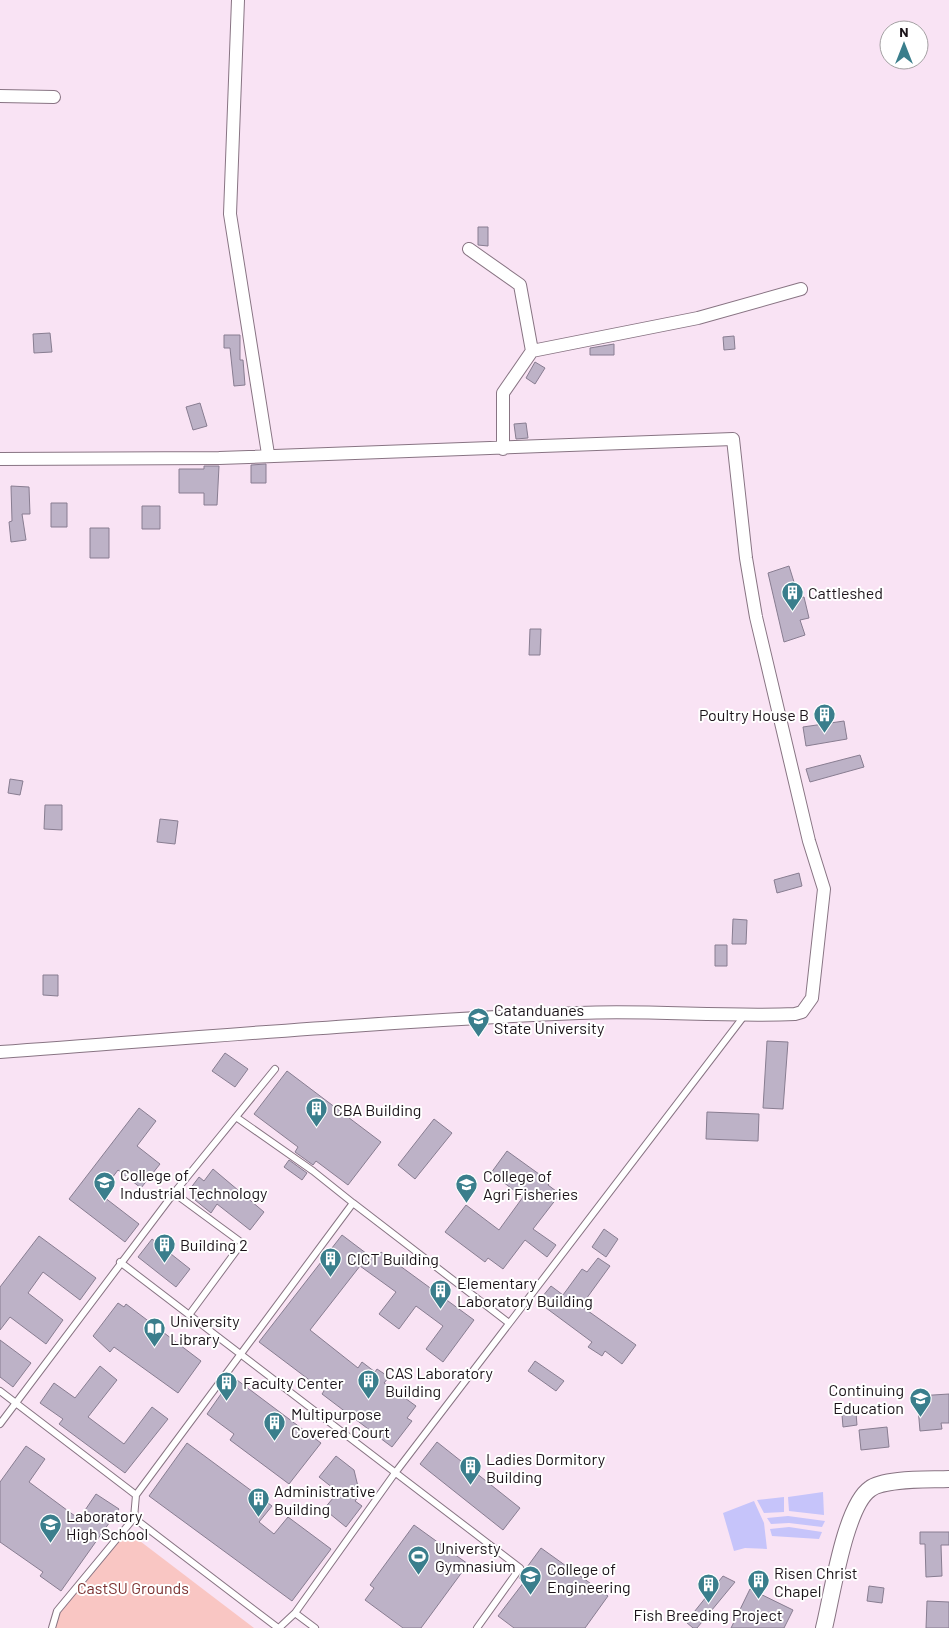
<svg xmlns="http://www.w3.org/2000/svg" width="949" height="1628" font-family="Barlow,sans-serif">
  <rect width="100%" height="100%" fill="#f9e3f4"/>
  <path fill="#f9c6c3" d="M 126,1535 L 132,1535 L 254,1628 L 55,1628 L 60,1610 L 121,1538 Z"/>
  <path fill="#c6c4fa" d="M 823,1492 L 824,1515 L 789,1511 L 788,1497 Z
    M 784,1497 L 784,1512 L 764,1513 L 757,1500 Z
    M 754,1501 L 764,1523 L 767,1549 L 745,1548 L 734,1551 L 723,1513 Z
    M 788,1516 L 825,1521 L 822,1527 L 789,1523 L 771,1524 L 767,1518 Z
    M 789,1527 L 822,1532 L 819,1539 L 772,1536 L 770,1529 Z"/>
  <path fill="#bdb2c7" stroke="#887d91" d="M 478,227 L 488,227 L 488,246 L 478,245 Z
    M 50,333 L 52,352 L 34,353 L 33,334 Z
    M 224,335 L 240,335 L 240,360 L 243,360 L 245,385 L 234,386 L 230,348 L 224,348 Z
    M 734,336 L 735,349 L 724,350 L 723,337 Z
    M 614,344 L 614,355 L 590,355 L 590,348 Z
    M 535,362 L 545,368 L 535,384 L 526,378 Z
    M 200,403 L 207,426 L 193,430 L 186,407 Z
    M 526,423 L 528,438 L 516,439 L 514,424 Z
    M 266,464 L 266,483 L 251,483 L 251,465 Z
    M 204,466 L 219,466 L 217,505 L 204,505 L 204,493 L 179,493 L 179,469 L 204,469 Z
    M 11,486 L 29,487 L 30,514 L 22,514 L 26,540 L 11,542 L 9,522 L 12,521 Z
    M 51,503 L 67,503 L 67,527 L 51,527 Z
    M 142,506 L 160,506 L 160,529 L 142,529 Z
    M 90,528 L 109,528 L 109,558 L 90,558 Z
    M 789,566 L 799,598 L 804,597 L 809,618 L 800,620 L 805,635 L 784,642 L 768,573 Z
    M 530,629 L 541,629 L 540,655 L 529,655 Z
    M 844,721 L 847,739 L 806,746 L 803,727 Z
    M 860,755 L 864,767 L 810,782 L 806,769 Z
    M 10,779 L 23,781 L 20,795 L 8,793 Z
    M 45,805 L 62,805 L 62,830 L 44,829 Z
    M 160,819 L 178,821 L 175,844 L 157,842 Z
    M 799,873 L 802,886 L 777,893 L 774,880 Z
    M 733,919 L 747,920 L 746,944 L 732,944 Z
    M 715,945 L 727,945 L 727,966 L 715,966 Z
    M 43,975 L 58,975 L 58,996 L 43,995 Z
    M 767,1041 L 788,1042 L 783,1109 L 763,1108 Z
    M 225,1053 L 248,1069 L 235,1087 L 212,1071 Z
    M 287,1071 L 381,1142 L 348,1185 L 316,1161 L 313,1165 L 295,1152 L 298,1147 L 254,1114 Z
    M 139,1108 L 156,1121 L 137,1146 L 160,1164 L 141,1188 L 118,1170 L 100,1194 L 139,1224 L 125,1242 L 69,1199 Z
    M 707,1112 L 759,1114 L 758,1141 L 706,1139 Z
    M 434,1119 L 452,1133 L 415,1179 L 398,1165 Z
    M 507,1151 L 550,1182 L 548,1185 L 560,1194 L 533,1229 L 556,1245 L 547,1257 L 525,1240 L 503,1269 L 488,1258 L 485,1262 L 445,1232 L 466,1205 L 499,1230 L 523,1197 L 491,1173 Z
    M 289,1160 L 307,1173 L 302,1180 L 284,1167 Z
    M 213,1169 L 264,1212 L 250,1230 L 217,1204 L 211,1213 L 195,1200 L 198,1195 L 190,1189 L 199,1177 L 204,1181 Z
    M 604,1229 L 618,1239 L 606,1257 L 592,1247 Z
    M 342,1235 L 375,1260 L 381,1252 L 474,1320 L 443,1362 L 426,1349 L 443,1326 L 416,1306 L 399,1329 L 379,1314 L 396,1292 L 360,1266 L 310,1330 L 358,1368 L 362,1362 L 375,1372 L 377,1369 L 389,1377 L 384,1383 L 416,1406 L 407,1418 L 412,1421 L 392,1447 L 322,1394 L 324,1391 L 259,1342 Z
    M 39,1236 L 96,1278 L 80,1300 L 43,1272 L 28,1293 L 63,1320 L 46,1344 L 10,1317 L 0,1330 L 0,1287 Z
    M 152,1239 L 190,1269 L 176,1287 L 138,1257 Z
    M 598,1258 L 610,1266 L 581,1306 L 636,1345 L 622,1364 L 605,1351 L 602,1356 L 588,1347 L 592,1342 L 538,1302 L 551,1286 L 563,1295 L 582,1269 L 587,1272 Z
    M 118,1303 L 124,1307 L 126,1304 L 201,1361 L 178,1393 L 114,1347 L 110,1352 L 93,1336 Z
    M 0,1340 L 31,1363 L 13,1387 L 0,1377 Z
    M 535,1361 L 564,1381 L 556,1391 L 528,1371 Z
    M 100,1366 L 117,1380 L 88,1417 L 124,1444 L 152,1407 L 168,1419 L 125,1473 L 59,1424 L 63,1419 L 40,1403 L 54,1383 L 75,1398 Z
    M 233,1377 L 321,1443 L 289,1484 L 230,1440 L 234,1434 L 207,1414 Z
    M 949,1394 L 949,1423 L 941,1423 L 942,1429 L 920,1431 L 917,1396 Z
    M 856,1413 L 857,1425 L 843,1427 L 842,1415 Z
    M 887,1427 L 889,1447 L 861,1450 L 859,1430 Z
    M 437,1442 L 520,1508 L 503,1530 L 420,1464 Z
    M 187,1443 L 272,1506 L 259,1522 L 274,1534 L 288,1517 L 331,1549 L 292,1601 L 149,1496 Z
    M 26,1446 L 45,1459 L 29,1482 L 79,1519 L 96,1494 L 119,1509 L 61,1591 L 40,1576 L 43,1572 L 0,1542 L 0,1482 Z
    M 336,1456 L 354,1470 L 360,1495 L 355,1501 L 362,1506 L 346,1527 L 324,1509 L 338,1492 L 319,1477 Z
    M 414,1525 L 468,1564 L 421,1628 L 403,1628 L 365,1600 L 374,1588 L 370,1585 Z
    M 920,1532 L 949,1532 L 949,1545 L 941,1545 L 942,1576 L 926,1577 L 925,1544 L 920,1544 Z
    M 541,1548 L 608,1596 L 585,1628 L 514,1628 L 498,1616 L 524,1582 L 519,1578 Z
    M 723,1576 L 735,1582 L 697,1628 L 693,1628 L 686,1622 Z
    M 869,1586 L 884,1588 L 882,1603 L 867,1601 Z
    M 750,1589 L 793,1610 L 784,1628 L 731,1628 Z
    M 927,1601 L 949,1602 L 949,1628 L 926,1628 Z"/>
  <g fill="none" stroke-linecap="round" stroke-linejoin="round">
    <defs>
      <path id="service" d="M 236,1117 L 313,1171 L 353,1203
        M 174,1193 L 275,1069
        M 120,1262 L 520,1568 L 477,1628
        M 0,1391 L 136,1495
        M 0,1424 L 174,1193 L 242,1243 L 189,1315
        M 295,1613 L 315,1628
        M 52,1628 L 57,1611 L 134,1518
        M 278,1628 L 134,1518 L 136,1495 L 353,1203 L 509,1323
        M 279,1628 L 295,1613 L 395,1473 L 744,1016"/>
      <path id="minor" d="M 238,0 L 230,214 L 268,454
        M 0,96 L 54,97
        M 469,249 L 520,285 L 532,351 L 503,393 L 503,449
        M 532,351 L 698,318 L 801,289
        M 0,459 L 219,458 L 733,439 L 746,558 L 756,617 L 809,841 L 824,889 L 812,998 L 802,1012 L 795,1014 C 723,1017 651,1010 579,1013 C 386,1021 193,1038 0,1052"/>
      <path id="tertiary" d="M 824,1628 C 832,1596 845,1506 870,1489 C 884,1478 930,1480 949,1479"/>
    </defs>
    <use href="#service" stroke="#887483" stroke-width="8"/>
    <use href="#minor" stroke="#887483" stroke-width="14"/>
    <use href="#tertiary" stroke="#887483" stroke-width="18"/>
    <use href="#service" stroke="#fff" stroke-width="6"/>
    <use href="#minor" stroke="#fff" stroke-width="12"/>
    <use href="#tertiary" stroke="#fff" stroke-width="16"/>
  </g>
  <defs>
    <symbol id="building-pin" viewBox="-11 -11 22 30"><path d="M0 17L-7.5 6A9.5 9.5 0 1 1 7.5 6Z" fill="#3a7e8c" stroke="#fff"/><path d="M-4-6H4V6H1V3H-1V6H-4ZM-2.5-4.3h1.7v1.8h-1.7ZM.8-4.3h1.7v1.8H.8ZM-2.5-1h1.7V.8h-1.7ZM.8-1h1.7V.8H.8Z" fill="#fff"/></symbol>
    <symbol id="university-pin" viewBox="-11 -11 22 30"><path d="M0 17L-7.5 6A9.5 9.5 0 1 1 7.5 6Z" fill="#3a7e8c" stroke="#fff"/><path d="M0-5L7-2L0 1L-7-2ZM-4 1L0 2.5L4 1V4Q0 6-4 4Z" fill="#fff"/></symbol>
    <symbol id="library-pin" viewBox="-11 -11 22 30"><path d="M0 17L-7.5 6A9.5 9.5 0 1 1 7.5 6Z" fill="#3a7e8c" stroke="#fff"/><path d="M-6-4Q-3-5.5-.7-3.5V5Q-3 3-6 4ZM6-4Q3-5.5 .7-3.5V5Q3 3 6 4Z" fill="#fff"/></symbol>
    <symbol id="school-pin" viewBox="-11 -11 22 30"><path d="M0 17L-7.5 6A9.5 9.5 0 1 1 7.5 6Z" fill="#3a7e8c" stroke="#fff"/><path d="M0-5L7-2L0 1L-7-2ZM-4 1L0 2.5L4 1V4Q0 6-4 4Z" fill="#fff"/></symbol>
    <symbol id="stadium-pin" viewBox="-11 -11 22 30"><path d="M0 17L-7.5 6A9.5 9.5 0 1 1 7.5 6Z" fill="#3a7e8c" stroke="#fff"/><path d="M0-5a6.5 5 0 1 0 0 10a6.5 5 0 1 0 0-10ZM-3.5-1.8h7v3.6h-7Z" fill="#fff"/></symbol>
  </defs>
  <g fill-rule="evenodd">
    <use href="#building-pin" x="780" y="580" width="25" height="34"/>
    <use href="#building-pin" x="812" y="702" width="25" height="34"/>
    <use href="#university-pin" x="466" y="1006" width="25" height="34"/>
    <use href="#building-pin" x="304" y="1096" width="25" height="34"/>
    <use href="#university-pin" x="92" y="1170" width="25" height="34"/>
    <use href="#university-pin" x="454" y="1172" width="25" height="34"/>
    <use href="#building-pin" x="152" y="1232" width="25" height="34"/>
    <use href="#building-pin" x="318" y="1246" width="25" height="34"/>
    <use href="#building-pin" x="428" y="1278" width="25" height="34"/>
    <use href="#library-pin" x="142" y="1316" width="25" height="34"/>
    <use href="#building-pin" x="356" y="1368" width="25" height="34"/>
    <use href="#building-pin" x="214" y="1370" width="25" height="34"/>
    <use href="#university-pin" x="908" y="1386" width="25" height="34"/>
    <use href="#building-pin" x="262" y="1410" width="25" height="34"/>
    <use href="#building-pin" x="458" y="1454" width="25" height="34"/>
    <use href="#building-pin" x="246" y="1486" width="25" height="34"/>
    <use href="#school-pin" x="38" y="1512" width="25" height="34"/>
    <use href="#stadium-pin" x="406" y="1544" width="25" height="34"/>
    <use href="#university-pin" x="518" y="1564" width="25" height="34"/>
    <use href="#building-pin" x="746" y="1568" width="25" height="34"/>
    <use href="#building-pin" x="696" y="1572" width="25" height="34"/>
  </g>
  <g text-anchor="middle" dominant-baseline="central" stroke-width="4" stroke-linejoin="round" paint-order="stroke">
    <g font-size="16" fill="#1b1319" stroke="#fff" text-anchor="start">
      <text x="808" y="592">Cattleshed</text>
      <text x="809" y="714" text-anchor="end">Poultry House B</text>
      <text x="494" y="1009">Catanduanes<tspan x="494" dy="18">State University</tspan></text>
      <text x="333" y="1109">CBA Building</text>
      <text x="120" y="1174">College of<tspan x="120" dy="18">Industrial Technology</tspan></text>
      <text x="483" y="1175">College of<tspan x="483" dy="18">Agri Fisheries</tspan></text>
      <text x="180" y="1244">Building 2</text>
      <text x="347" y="1258">CICT Building</text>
      <text x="457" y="1282">Elementary<tspan x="457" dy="18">Laboratory Building</tspan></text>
      <text x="170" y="1320">University<tspan x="170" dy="18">Library</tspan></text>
      <text x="385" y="1372">CAS Laboratory<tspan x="385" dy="18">Building</tspan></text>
      <text x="243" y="1382">Faculty Center</text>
      <text x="904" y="1389" text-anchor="end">Continuing<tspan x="904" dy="18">Education</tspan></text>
      <text x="291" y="1413">Multipurpose<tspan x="291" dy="18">Covered Court</tspan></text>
      <text x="486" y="1458">Ladies Dormitory<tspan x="486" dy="18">Building</tspan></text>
      <text x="274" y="1490">Administrative<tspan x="274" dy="18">Building</tspan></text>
      <text x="66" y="1515">Laboratory<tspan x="66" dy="18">High School</tspan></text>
      <text x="435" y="1547">Universty<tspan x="435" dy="18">Gymnasium</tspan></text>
      <text x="547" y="1568">College of<tspan x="547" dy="18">Engineering</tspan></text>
      <text x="774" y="1572">Risen Christ<tspan x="774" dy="18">Chapel</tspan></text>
      <text x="708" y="1614" text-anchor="middle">Fish Breeding Project</text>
    </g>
    <g font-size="16" fill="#7b3030" stroke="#fff">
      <text x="133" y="1587">CastSU Grounds</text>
    </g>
  </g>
  <g transform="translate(904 45)"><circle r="24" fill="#ffffff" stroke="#a4a1a3"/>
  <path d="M0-4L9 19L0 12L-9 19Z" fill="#3a7e8c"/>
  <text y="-8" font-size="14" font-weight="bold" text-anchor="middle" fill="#1b1319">N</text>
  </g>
</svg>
